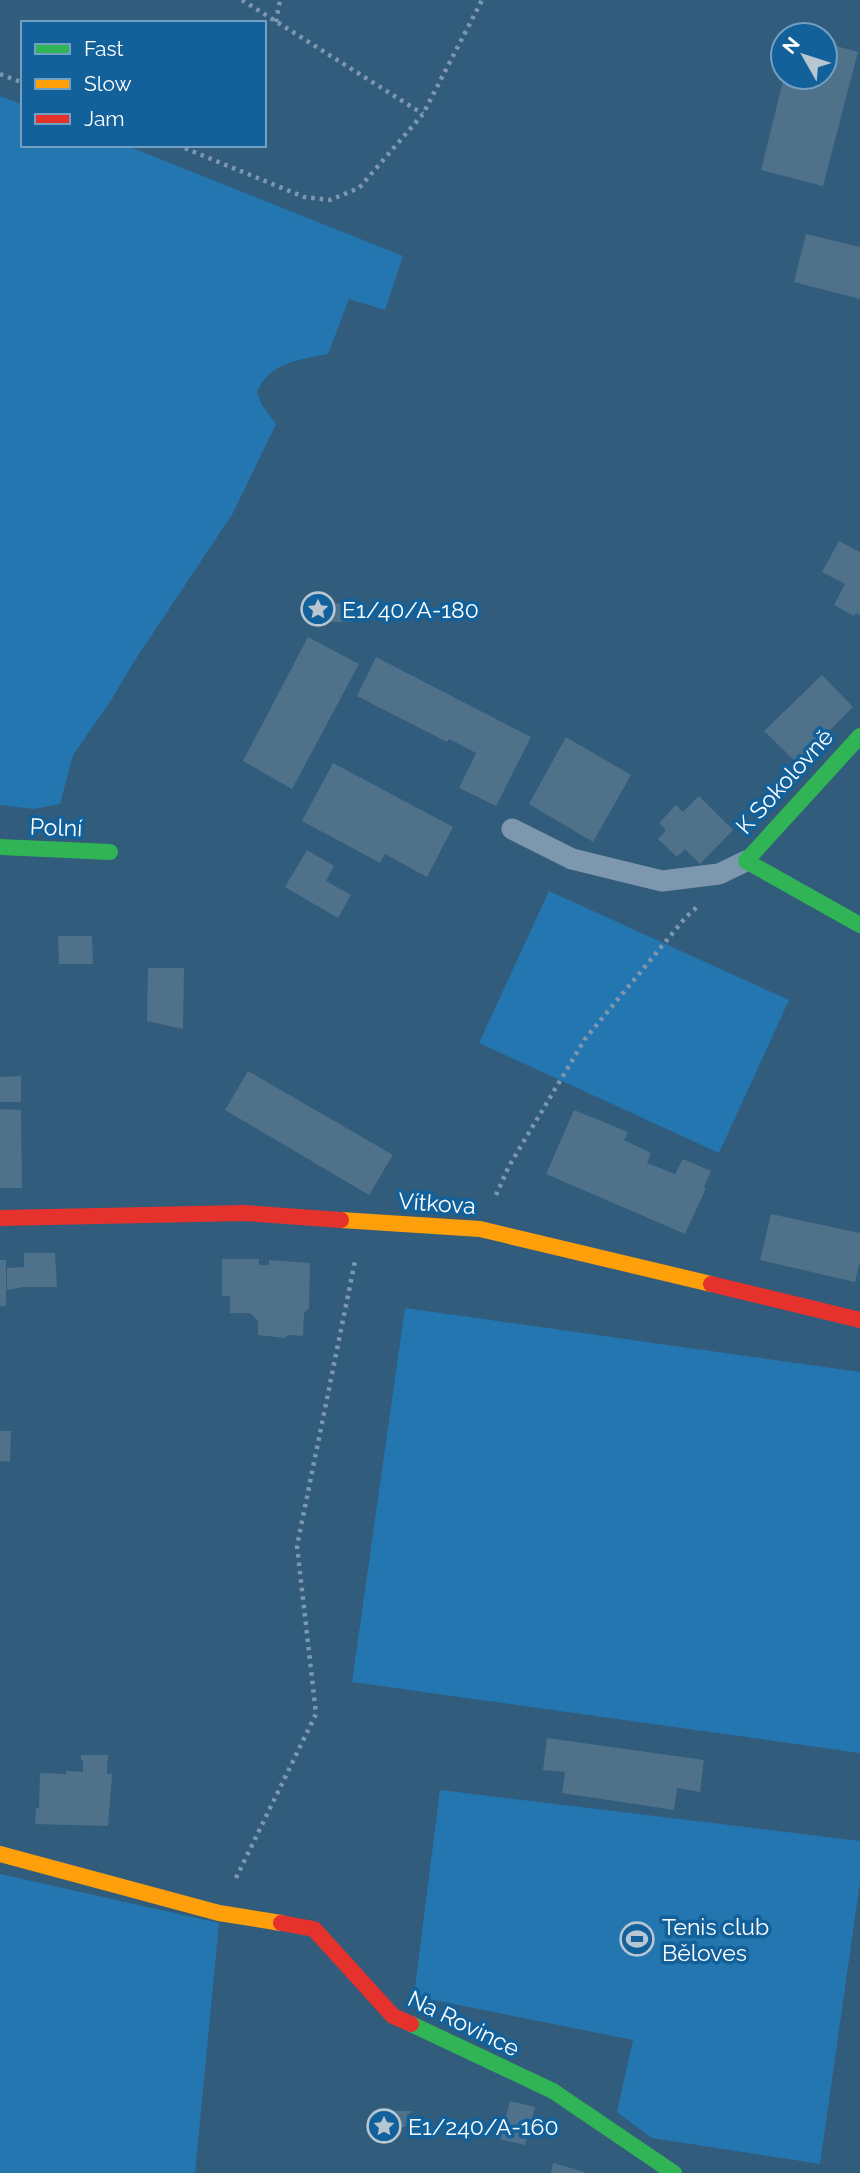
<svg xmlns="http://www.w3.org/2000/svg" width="860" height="2173" font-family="Raleway,sans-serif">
  <rect width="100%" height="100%" fill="#325c7c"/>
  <path fill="#2476b0" d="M 0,96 L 23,105 L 23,145 L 125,145 L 403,256 L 385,310 L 349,299 L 328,354 C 301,359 267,363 257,393 L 262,405 L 276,424 L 233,513 L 135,660 L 110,702 L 73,755 L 60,804 L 34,809 L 0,805 Z
    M 549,891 L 789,1000 L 719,1153 L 479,1043 Z
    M 405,1308 L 860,1372 L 860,1753 L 352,1682 Z
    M 440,1790 L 860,1841 L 860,1882 L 820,2164 L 652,2138 L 617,2112 L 633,2040 L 414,1996 Z
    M 0,1874 L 219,1923 L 195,2173 L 0,2173 Z"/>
  <path fill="#50718a" d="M 825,43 L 858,52 L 823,186 L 761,170 L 784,77 L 825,77 Z
    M 806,234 L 860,247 L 860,299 L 794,282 Z
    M 839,541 L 860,552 L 860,615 L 856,613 L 854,616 L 834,605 L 845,584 L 822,572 Z
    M 317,602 L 361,605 L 363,607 L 355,609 L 352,622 L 330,622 L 321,615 L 322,607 L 315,606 L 314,603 Z
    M 308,637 L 359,664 L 292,789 L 243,761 Z
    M 376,657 L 531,737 L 496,806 L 459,788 L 476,753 L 449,739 L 447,742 L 357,696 Z
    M 822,675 L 853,707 L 797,763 L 764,731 Z
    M 566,737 L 631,775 L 593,842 L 529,804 Z
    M 333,763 L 453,827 L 427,877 L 385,854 L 380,863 L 302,821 Z
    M 699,796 L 733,830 L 700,864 L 685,849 L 677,857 L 658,839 L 666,830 L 659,823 L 676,805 L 683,812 Z
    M 307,850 L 334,866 L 326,881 L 351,895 L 338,918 L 285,887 Z
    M 58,936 L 92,936 L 93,964 L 59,964 Z
    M 148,968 L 184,968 L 183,1029 L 147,1021 Z
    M 248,1071 L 393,1155 L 369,1195 L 225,1110 Z
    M 21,1076 L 21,1102 L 0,1102 L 0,1077 Z
    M 0,1109 L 21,1110 L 22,1188 L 0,1188 Z
    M 574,1110 L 628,1132 L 624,1140 L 651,1153 L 647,1163 L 675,1174 L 683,1159 L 711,1171 L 704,1187 L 706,1188 L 685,1234 L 546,1174 Z
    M 771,1214 L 860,1233 L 860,1261 L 855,1282 L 760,1260 Z
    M 24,1253 L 55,1253 L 57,1287 L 23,1287 L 7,1290 L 7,1268 L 24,1267 Z
    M 222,1259 L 259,1259 L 259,1265 L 269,1265 L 269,1260 L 310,1263 L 309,1308 L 304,1313 L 303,1336 L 288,1335 L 285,1338 L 258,1335 L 258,1321 L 250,1313 L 230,1313 L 230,1296 L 222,1296 Z
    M 0,1260 L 6,1260 L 6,1306 L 0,1306 Z
    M 0,1431 L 11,1431 L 10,1462 L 0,1461 Z
    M 547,1738 L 704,1760 L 700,1792 L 677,1788 L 674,1810 L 562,1793 L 565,1772 L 543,1770 Z
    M 81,1755 L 108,1755 L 107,1774 L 112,1774 L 108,1826 L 35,1824 L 36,1808 L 39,1808 L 40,1773 L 66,1774 L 66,1771 L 83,1772 L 83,1760 L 81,1760 Z
    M 510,2101 L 535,2107 L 525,2145 L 500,2139 Z
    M 373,2110 L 411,2111 L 412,2112 L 407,2115 L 409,2125 L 398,2129 L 381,2129 L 375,2124 L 376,2114 L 371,2113 Z
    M 553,2163 L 584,2172 L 584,2173 L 551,2173 Z"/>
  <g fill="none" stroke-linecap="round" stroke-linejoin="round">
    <path stroke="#7d98ae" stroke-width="4.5" stroke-dasharray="3.5 5" stroke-linecap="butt" d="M 242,0 L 423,114
      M 276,22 L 280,0
      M 0,74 L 23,83
      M 177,145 L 304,197 L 330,200 L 359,188 L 423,114 L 482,0
      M 496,1195 L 509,1166 L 585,1039 L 686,917 L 698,906
      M 236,1878 L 316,1714 L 297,1546 L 355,1261 L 358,1260"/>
    <path stroke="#7d98ae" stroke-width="21" d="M 512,829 L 572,859 L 662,881 L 719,874 L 746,861"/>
    <path stroke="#30b455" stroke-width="16" d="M 860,736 L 746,861 L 860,925
      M 0,847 L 110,852
      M 411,2024 L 553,2091 L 674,2173"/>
    <path stroke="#ff9f0a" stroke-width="16" d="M 341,1220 L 480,1229 L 711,1284
      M 0,1854 L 219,1913 L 281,1923"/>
    <path stroke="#e5322d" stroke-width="16" d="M 0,1218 L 245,1213 L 341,1220
      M 711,1284 L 860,1320
      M 281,1923 L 314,1929 L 393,2016 L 411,2024"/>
  </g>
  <defs>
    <symbol id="sight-ring" viewBox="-11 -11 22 22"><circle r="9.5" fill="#13619b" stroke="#b7c6d1" stroke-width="1.5"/><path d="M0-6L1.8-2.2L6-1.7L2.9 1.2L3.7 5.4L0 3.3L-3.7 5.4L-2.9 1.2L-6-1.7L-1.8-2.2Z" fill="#b7c6d1"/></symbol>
    <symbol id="stadium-ring" viewBox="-11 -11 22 22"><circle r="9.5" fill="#13619b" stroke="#b7c6d1" stroke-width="1.5"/><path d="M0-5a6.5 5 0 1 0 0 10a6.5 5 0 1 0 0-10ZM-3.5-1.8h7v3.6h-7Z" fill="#b7c6d1"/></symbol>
  </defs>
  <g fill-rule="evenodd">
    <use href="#sight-ring" x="299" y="590" width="38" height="38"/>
    <use href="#stadium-ring" x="618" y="1920" width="38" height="38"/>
    <use href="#sight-ring" x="365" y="2107" width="38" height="38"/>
  </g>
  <g text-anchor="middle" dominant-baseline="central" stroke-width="7" stroke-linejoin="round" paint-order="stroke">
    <g font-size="23" fill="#fff" stroke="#13619b" text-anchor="start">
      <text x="342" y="609">E1/40/A-180</text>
      <text x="662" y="1926">Tenis club<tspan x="662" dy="26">Běloves</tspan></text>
      <text x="408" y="2126">E1/240/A-160</text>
    </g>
    <g font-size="23" fill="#fff" stroke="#13619b">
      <text transform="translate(784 781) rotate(-48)">K Sokolovně</text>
      <text transform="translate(56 827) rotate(2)">Polní</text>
      <text transform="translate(437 1203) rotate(4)">Vítkova</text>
      <text transform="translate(464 2023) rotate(26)">Na Rovince</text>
    </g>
  </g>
  <rect x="21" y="21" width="245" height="126" fill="#13619b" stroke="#71a0c3" stroke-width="2"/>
  <rect x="35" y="44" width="35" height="10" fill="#30b455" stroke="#71a0c3" stroke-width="2"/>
  <text x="84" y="56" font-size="21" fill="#ffffff">Fast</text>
  <rect x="35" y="79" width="35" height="10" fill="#ff9f0a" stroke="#71a0c3" stroke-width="2"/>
  <text x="84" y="91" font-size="21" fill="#ffffff">Slow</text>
  <rect x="35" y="114" width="35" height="10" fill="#e5322d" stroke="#71a0c3" stroke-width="2"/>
  <text x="84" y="126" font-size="21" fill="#ffffff">Jam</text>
  <g transform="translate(804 56) rotate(309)"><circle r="33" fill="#13619b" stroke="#71a0c3" stroke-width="2"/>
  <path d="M0-5L12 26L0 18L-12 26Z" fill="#b7c6d1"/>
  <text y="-10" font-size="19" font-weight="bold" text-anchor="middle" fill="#ffffff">N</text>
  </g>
</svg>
